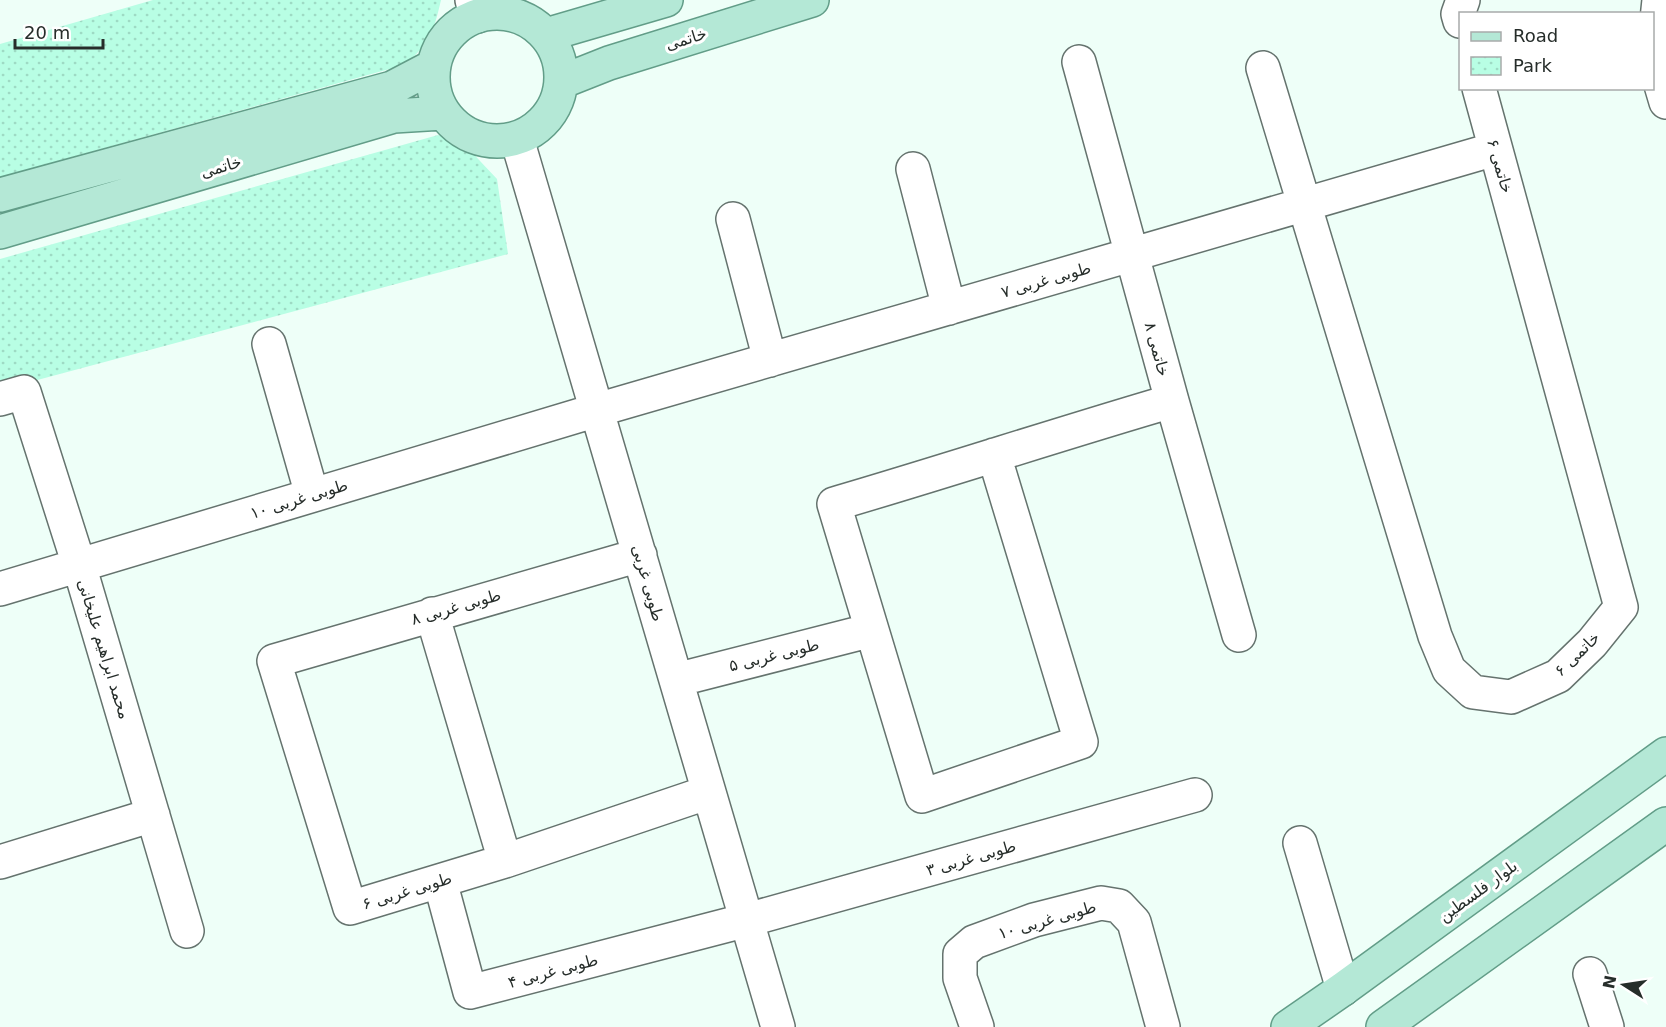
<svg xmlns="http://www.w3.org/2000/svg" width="1666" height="1027" font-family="'DejaVu Sans',Vazirmatn,sans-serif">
  <defs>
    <pattern id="park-dots" width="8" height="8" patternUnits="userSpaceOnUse" patternTransform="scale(1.5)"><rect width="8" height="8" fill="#b8fee4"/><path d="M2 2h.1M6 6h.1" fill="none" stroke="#9edac4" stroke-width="1.8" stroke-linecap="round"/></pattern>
  </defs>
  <rect width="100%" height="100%" fill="#eefff8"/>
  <path fill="url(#park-dots)" d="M 153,0 L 441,0 C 434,31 429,45 404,65 L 0,177 L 0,44 Z
    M 438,135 L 464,144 L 497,179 L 508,254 L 0,390 L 0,259 Z"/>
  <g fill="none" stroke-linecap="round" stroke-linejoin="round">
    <defs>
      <path id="minor" d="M 472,0 L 477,16
        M 1659,0 L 1653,58 L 1666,102
        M 1460,21 L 1458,14 L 1463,0
        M 1079,62 L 1172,401 L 1239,635
        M 1263,68 L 1435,636 L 1449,670 L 1473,692 L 1511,697 L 1558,676 L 1592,643 L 1621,607 L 1479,88
        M 517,139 L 778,1027
        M 913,169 L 949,308
        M 733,219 L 770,360
        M 269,344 L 312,495
        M 0,399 L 24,392 L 79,565 L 187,931
        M 994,455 L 1081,742 L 922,796 L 834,504 C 947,471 1059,434 1172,401
        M 640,555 L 274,661 L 350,908 L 505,861 L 709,792
        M 0,589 L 597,410 L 1495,149
        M 432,614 L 505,861
        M 676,680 L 872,630
        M 1300,843 L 1343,989
        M 0,862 L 153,815
        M 440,881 L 470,992 L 747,920 L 1195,795
        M 1590,974 L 1607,1027
        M 977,1027 L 960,978 L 960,954 L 974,942 L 1034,920 L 1101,903 L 1119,906 L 1134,922 L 1163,1027"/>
      <path id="major" d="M433 77a64 64 0 1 1 128 0a64 64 0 1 1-128 0Z
        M 546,35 L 666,0
        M 561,82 L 609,63 L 812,0
        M 0,195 L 392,88 L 434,66
        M 0,232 L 394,116 L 443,113
        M 1288,1027 L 1343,989 L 1666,754
        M 1383,1027 L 1666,824"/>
    </defs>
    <use href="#minor" stroke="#65736e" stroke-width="36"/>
    <use href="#major" stroke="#629d88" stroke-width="36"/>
    <use href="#minor" stroke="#fff" stroke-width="33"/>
    <use href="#major" stroke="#b4e8d6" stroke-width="33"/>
  </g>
  <g text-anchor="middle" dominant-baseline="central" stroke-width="6" stroke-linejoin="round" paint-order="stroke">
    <g font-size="16" fill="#262d2a" stroke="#fff">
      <text transform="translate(686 39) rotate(-17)">خاتمی</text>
      <text transform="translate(1500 166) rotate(74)">خاتمی ۶</text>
      <text transform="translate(221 167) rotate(-16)">خاتمی</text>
      <text transform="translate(1046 280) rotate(-16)">طوبی غربی ۷</text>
      <text transform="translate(1157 349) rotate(75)">خاتمی ۸</text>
      <text transform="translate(299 499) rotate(-17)">طوبی غربی ۱۰</text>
      <text transform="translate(648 583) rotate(74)">طوبی غربی</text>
      <text transform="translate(456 607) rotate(-16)">طوبی غربی ۸</text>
      <text transform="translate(104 649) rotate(73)">محمد ابراهیم علیخانی</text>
      <text transform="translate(1577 654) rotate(-44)">خاتمی ۶</text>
      <text transform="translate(774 655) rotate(-14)">طوبی غربی ۵</text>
      <text transform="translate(971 858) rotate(-16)">طوبی غربی ۳</text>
      <text transform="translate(407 891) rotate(-17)">طوبی غربی ۶</text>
      <text transform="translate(1478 891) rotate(-36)">بلوار فلسطین</text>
      <text transform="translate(1047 920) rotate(-16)">طوبی غربی ۱۰</text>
      <text transform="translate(553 971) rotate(-15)">طوبی غربی ۴</text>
    </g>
  </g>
  <rect x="1459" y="12" width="195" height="78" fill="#ffffff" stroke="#a8abaa" stroke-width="1.5"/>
  <rect x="1471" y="32" width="30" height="9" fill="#b4e8d6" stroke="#a8abaa" stroke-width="1.5"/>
  <text x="1513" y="42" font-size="18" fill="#262d2a">Road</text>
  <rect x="1471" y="57" width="30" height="18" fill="url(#park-dots)" stroke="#a8abaa" stroke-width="1.5"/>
  <text x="1513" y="72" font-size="18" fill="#262d2a">Park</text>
  <g transform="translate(1624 985) rotate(282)" stroke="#ffffff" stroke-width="4.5" paint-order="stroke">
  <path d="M0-4.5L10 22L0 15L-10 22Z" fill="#262d2a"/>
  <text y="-9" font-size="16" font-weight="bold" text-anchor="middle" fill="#262d2a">N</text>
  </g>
  <path d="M15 39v9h88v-9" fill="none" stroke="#262d2a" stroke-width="3"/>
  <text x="24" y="39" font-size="18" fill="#262d2a" stroke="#ffffff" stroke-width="4.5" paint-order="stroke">20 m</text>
</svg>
